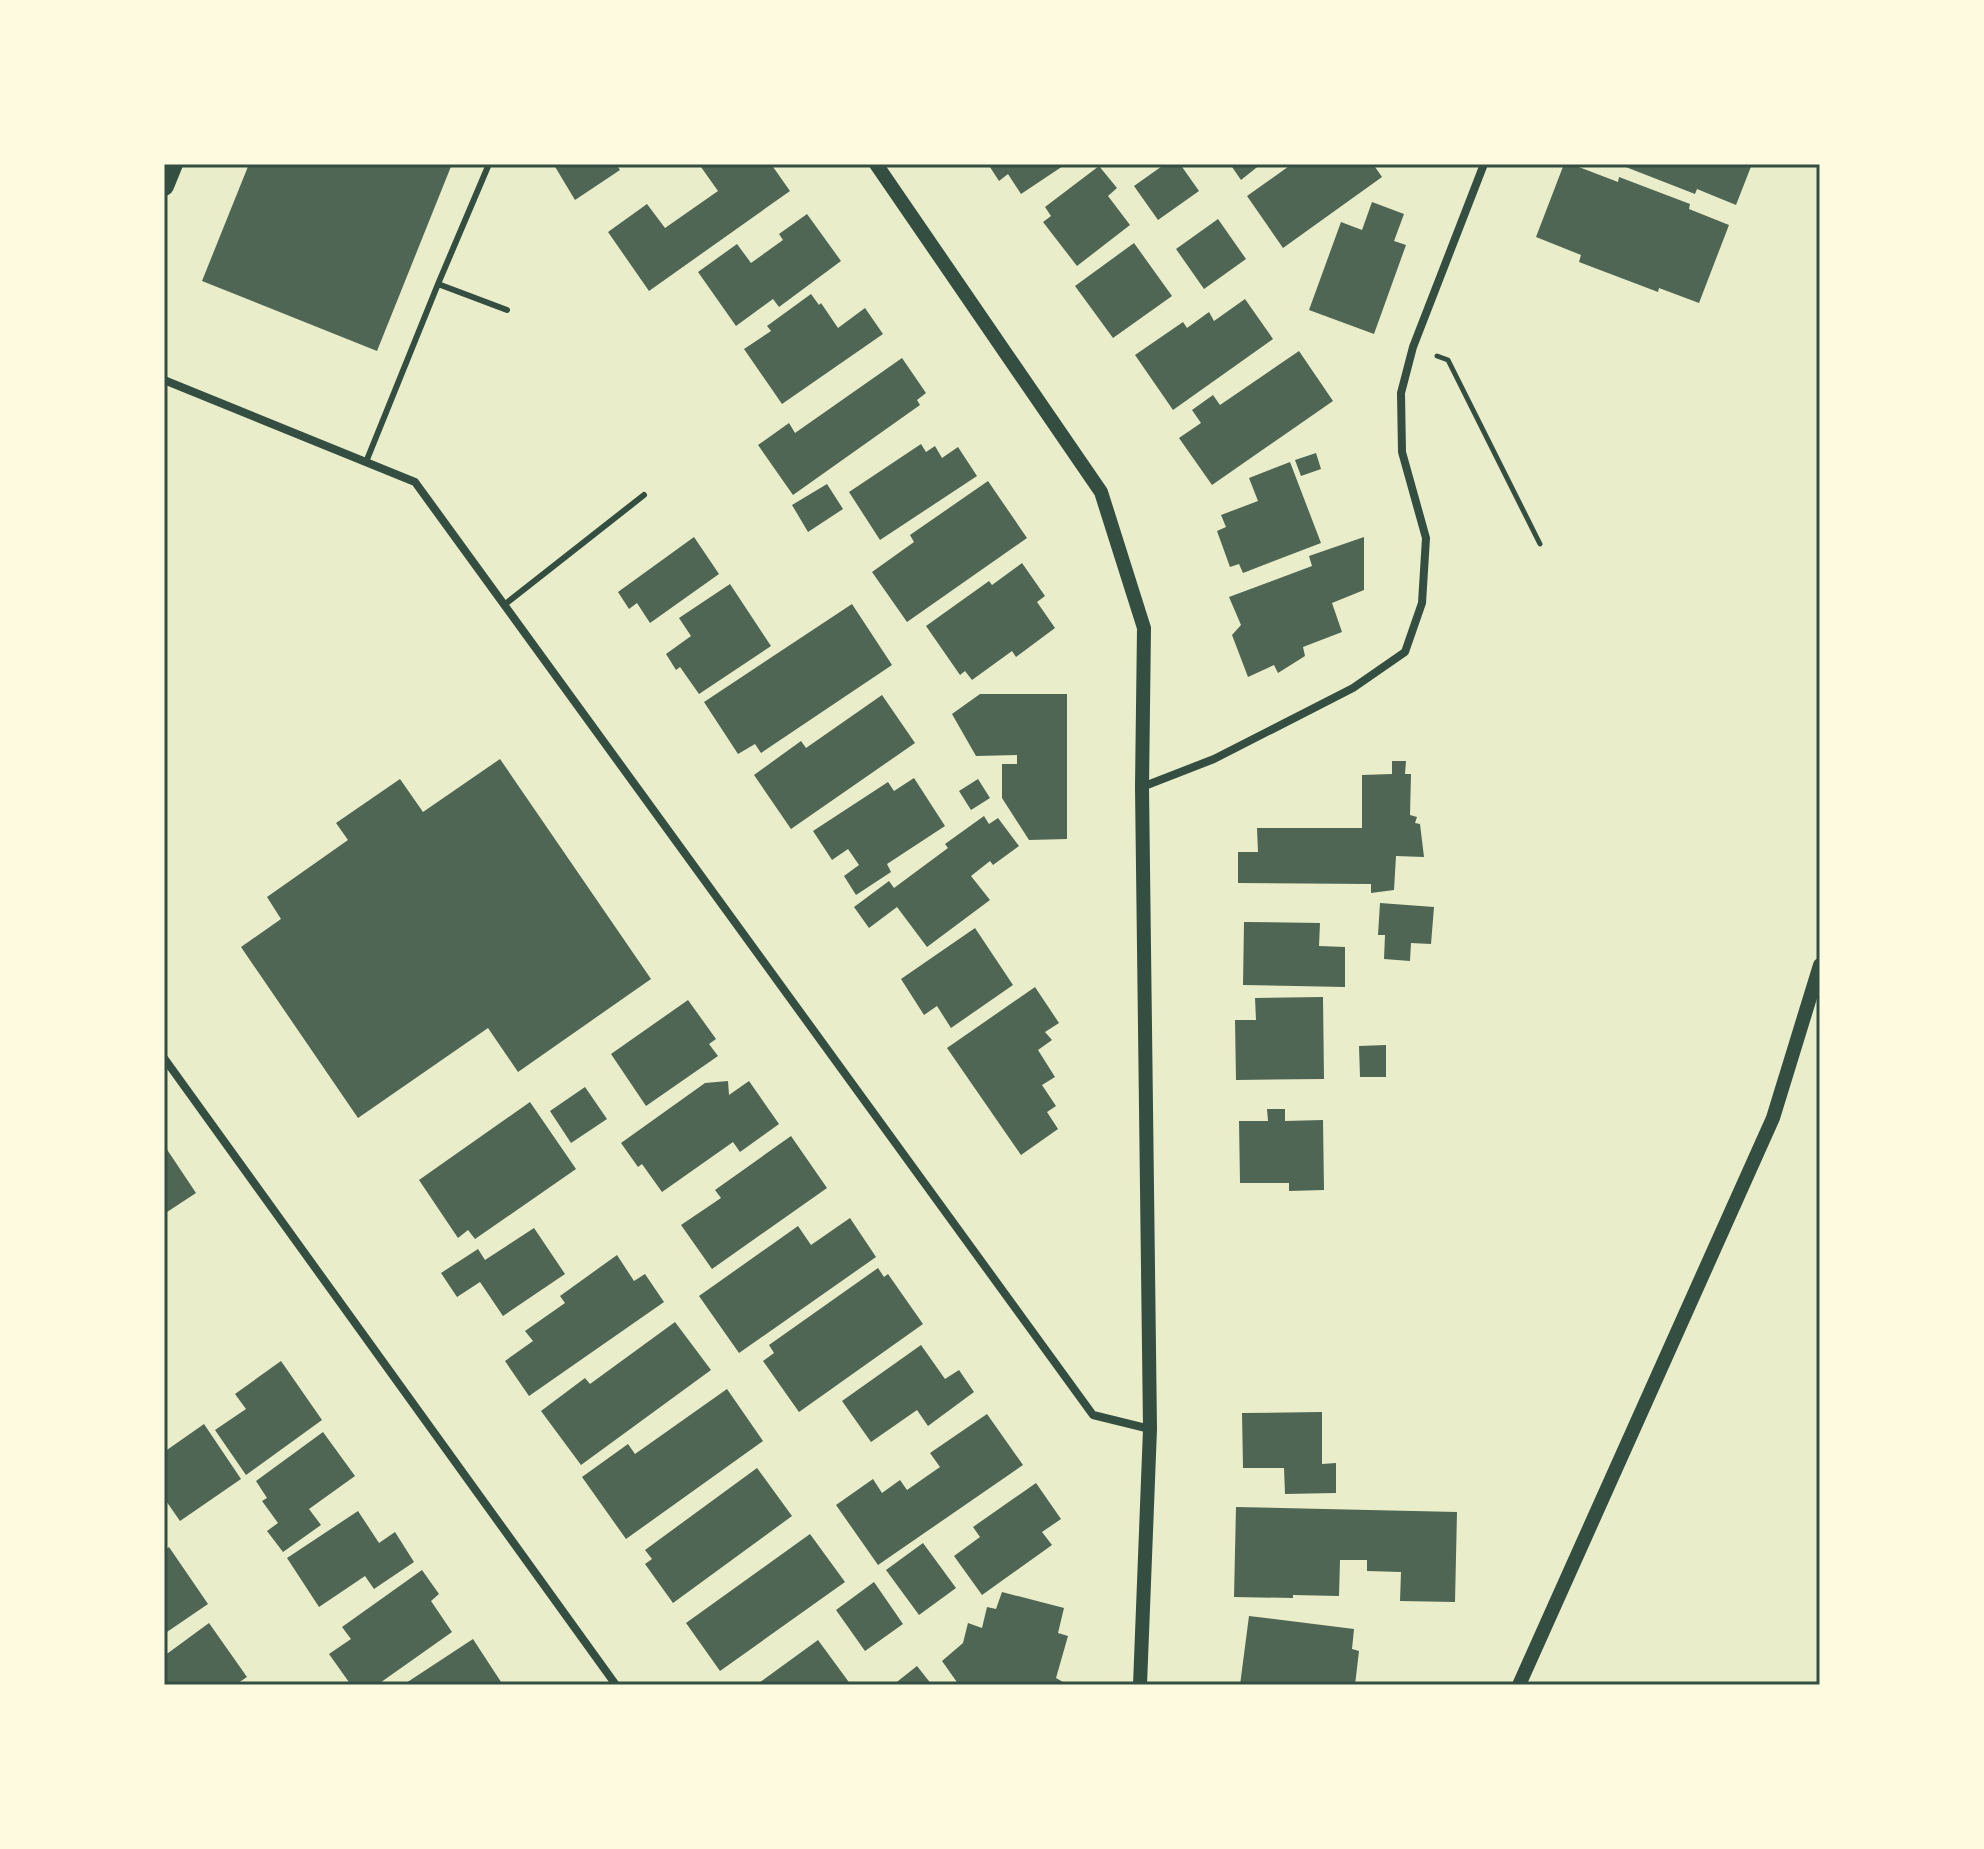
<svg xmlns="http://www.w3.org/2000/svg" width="1984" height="1849" font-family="Cabin,sans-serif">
  <rect width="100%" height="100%" fill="#e9edc9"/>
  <path fill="#4f6655" d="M 249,164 L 452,164 L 377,351 L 202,281 Z
    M 555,164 L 616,164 L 620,170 L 575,200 L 554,165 Z
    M 705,164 L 771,164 L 790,191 L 649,291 L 608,232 L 647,204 L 665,228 L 718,191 L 701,167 Z
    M 988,164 L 1066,164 L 1021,194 L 1008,174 L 999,181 Z
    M 1165,164 L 1180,164 L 1199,191 L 1158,220 L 1134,186 Z
    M 1230,164 L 1261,164 L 1241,180 Z
    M 1292,164 L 1373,164 L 1382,177 L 1283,248 L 1247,196 Z
    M 1564,164 L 1571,164 L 1618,182 L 1619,177 L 1690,204 L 1689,209 L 1729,225 L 1699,303 L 1659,288 L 1658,292 L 1579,262 L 1581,255 L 1536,237 Z
    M 1618,164 L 1752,164 L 1736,205 L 1697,189 L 1695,194 Z
    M 1099,166 L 1117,188 L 1108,196 L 1130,225 L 1077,266 L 1043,222 L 1051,216 L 1045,207 Z
    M 1372,202 L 1404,214 L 1394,241 L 1406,245 L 1374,334 L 1309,310 L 1341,222 L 1362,230 Z
    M 807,214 L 841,261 L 779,307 L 773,299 L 736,326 L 698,272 L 737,244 L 751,263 L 783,240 L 779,234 Z
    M 1218,219 L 1246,259 L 1204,289 L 1176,249 Z
    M 1134,243 L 1172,296 L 1113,338 L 1075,286 Z
    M 811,294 L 819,305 L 821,303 L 838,328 L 865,308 L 883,334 L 782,404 L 744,349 L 771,331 L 767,326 Z
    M 1245,299 L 1273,339 L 1173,410 L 1135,355 L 1183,322 L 1187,328 L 1209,312 L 1214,321 Z
    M 1299,351 L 1333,401 L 1212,485 L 1179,438 L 1201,423 L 1192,410 L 1213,395 L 1220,405 Z
    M 902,358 L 926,393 L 917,400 L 920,405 L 793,495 L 758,445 L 789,423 L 795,433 Z
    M 921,444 L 926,452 L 935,446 L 942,458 L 958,447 L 977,476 L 880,540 L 849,492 Z
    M 1316,453 L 1321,469 L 1301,476 L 1295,460 Z
    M 1290,462 L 1321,543 L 1243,573 L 1239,564 L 1230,567 L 1217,531 L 1226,527 L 1221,515 L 1258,501 L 1249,478 Z
    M 988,481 L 1027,538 L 907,622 L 872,572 L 914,542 L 910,535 Z
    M 827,484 L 843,509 L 808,532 L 792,505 Z
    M 694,537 L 719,574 L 650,623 L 637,603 L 629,609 L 618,592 Z
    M 1364,537 L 1364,590 L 1332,603 L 1342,632 L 1303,647 L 1305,656 L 1278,673 L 1274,665 L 1248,677 L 1232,635 L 1241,625 L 1229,597 L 1312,566 L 1309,556 Z
    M 1022,563 L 1045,596 L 1037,602 L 1055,628 L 1016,657 L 1012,651 L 972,680 L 965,671 L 960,675 L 926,626 L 989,581 L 992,585 Z
    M 730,584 L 771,646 L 699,694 L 680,667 L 676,670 L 666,654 L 691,636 L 679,618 Z
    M 852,604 L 892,665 L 761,753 L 755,744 L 738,754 L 704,702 Z
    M 980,694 L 1067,694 L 1067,839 L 1029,840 L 1002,798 L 1002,764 L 1017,764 L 1017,755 L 976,756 L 952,714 Z
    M 882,695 L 915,743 L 791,829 L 754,775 L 801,741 L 806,748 Z
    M 500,759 L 651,979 L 518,1072 L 488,1028 L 358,1118 L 241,947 L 281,919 L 267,897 L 348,840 L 336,823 L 400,779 L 423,812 Z
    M 1392,761 L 1406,761 L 1405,774 L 1411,774 L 1410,815 L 1417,817 L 1415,823 L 1420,824 L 1424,857 L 1396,856 L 1394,890 L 1371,893 L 1371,884 L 1238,883 L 1238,852 L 1258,852 L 1257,828 L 1362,828 L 1362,775 L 1392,774 Z
    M 914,778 L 945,826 L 887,864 L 891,872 L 856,895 L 844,876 L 859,865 L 848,849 L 832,860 L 813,831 L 888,782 L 894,791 Z
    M 978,779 L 990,798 L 971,810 L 959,791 Z
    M 984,816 L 989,824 L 998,818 L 1019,846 L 993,865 L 990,861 L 971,876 L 990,900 L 927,947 L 897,907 L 869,928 L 854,907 L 889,881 L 894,888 L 948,848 L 945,844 Z
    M 1380,903 L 1434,907 L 1431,944 L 1411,943 L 1410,961 L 1384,959 L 1385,935 L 1378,935 Z
    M 1244,922 L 1320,923 L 1319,946 L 1345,947 L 1345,987 L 1243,985 Z
    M 975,928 L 1013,985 L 951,1028 L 937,1006 L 924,1015 L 901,979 Z
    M 1035,987 L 1059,1023 L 1045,1032 L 1052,1040 L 1038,1050 L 1055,1077 L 1042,1085 L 1056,1106 L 1047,1112 L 1058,1129 L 1021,1155 L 947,1048 Z
    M 1323,997 L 1324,1079 L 1236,1080 L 1235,1020 L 1256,1020 L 1255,998 Z
    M 688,1000 L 716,1039 L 709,1044 L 718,1056 L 646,1106 L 611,1054 Z
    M 1386,1045 L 1386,1077 L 1360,1077 L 1359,1046 Z
    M 728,1081 L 729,1095 L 749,1081 L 779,1124 L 740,1152 L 733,1142 L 662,1192 L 642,1164 L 638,1167 L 621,1143 L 705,1083 Z
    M 585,1087 L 607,1119 L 571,1143 L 550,1111 Z
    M 530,1102 L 576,1169 L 475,1239 L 468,1230 L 458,1238 L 419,1180 Z
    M 1267,1109 L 1285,1109 L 1285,1121 L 1323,1120 L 1324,1190 L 1289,1191 L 1289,1183 L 1240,1183 L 1239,1121 L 1268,1121 Z
    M 791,1136 L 827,1188 L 712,1269 L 681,1225 L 721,1198 L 715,1190 Z
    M 164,1145 L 196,1193 L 164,1214 Z
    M 850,1218 L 876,1257 L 739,1353 L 699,1296 L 798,1226 L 811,1245 Z
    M 534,1228 L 565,1274 L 503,1316 L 480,1282 L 457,1297 L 441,1273 L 478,1249 L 485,1260 Z
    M 617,1255 L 634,1281 L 645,1274 L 664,1302 L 529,1396 L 505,1361 L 533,1341 L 525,1331 L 565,1303 L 560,1296 Z
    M 878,1268 L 884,1277 L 888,1274 L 923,1324 L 799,1412 L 763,1361 L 774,1353 L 769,1345 Z
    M 675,1322 L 711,1370 L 581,1465 L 541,1411 L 585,1378 L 590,1384 Z
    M 921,1345 L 945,1379 L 959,1370 L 974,1392 L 928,1426 L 917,1410 L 871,1442 L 842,1401 Z
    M 281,1361 L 322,1420 L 246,1475 L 215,1430 L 246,1409 L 235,1394 Z
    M 727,1389 L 763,1441 L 626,1539 L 582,1477 L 628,1444 L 635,1454 Z
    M 1322,1412 L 1322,1464 L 1336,1463 L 1336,1493 L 1285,1494 L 1284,1468 L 1243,1468 L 1242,1413 Z
    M 987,1414 L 1023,1465 L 878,1565 L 836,1505 L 873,1479 L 882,1493 L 900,1480 L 907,1490 L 940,1467 L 930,1453 Z
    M 204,1424 L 241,1479 L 180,1521 L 164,1498 L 164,1452 Z
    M 323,1432 L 355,1476 L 309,1509 L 321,1525 L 283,1552 L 267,1531 L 278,1523 L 262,1501 L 267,1498 L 256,1481 Z
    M 757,1468 L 792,1516 L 673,1603 L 645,1564 L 652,1559 L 645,1550 Z
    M 1036,1483 L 1061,1519 L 1042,1532 L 1052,1545 L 982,1595 L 954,1556 L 980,1537 L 973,1527 Z
    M 1236,1507 L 1457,1512 L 1455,1602 L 1400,1601 L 1401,1572 L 1367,1571 L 1367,1560 L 1340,1560 L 1339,1596 L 1293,1595 L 1293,1598 L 1234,1597 Z
    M 358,1511 L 379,1543 L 395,1532 L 414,1562 L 374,1589 L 365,1576 L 319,1607 L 287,1558 Z
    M 810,1534 L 845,1582 L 720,1671 L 686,1623 Z
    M 923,1543 L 956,1588 L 919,1615 L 886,1570 Z
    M 169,1547 L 208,1604 L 164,1634 L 164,1551 Z
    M 422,1570 L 439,1594 L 431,1601 L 452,1632 L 377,1685 L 351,1685 L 329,1654 L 351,1639 L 342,1627 Z
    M 874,1582 L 903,1624 L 865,1651 L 836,1610 Z
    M 1002,1592 L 1064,1608 L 1058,1633 L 1068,1636 L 1056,1678 L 1063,1682 L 1062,1685 L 959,1685 L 942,1661 L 963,1643 L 968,1623 L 982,1628 L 987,1607 L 996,1609 Z
    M 1249,1616 L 1354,1629 L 1352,1649 L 1359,1651 L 1355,1685 L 1240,1685 Z
    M 209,1623 L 247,1677 L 235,1685 L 164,1685 L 164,1674 L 166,1673 L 164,1670 L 164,1656 Z
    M 473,1639 L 503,1685 L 403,1685 Z
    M 818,1640 L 851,1685 L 756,1685 Z
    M 917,1666 L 932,1685 L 893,1685 Z"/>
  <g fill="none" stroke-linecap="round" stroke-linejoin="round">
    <path stroke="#344e41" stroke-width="5" d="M 1437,356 L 1448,360 L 1540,544"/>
    <path stroke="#344e41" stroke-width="6" d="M 438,284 L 507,310
      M 366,462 L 438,284 L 489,164
      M 504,605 L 644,495"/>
    <path stroke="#344e41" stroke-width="8" d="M 164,380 L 415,482 L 1093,1415 L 1150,1429
      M 1142,787 L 1214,759 L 1353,688 L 1405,652 L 1422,603 L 1426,538 L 1402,452 L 1401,393 L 1413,347 L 1484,164
      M 164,1058 L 616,1685"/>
    <path stroke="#344e41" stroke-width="14" d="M 876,164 L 1101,492 L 1144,628 L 1142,787 L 1150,1429 L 1140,1685
      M 1519,1685 L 1773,1118 L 1820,965"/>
    <path stroke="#344e41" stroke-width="20" d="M 164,186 L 173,164"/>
  </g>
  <rect width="1984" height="1849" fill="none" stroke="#fefae0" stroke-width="332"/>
  <rect x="166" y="166" width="1652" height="1517" fill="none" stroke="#344e41" stroke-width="3"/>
</svg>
